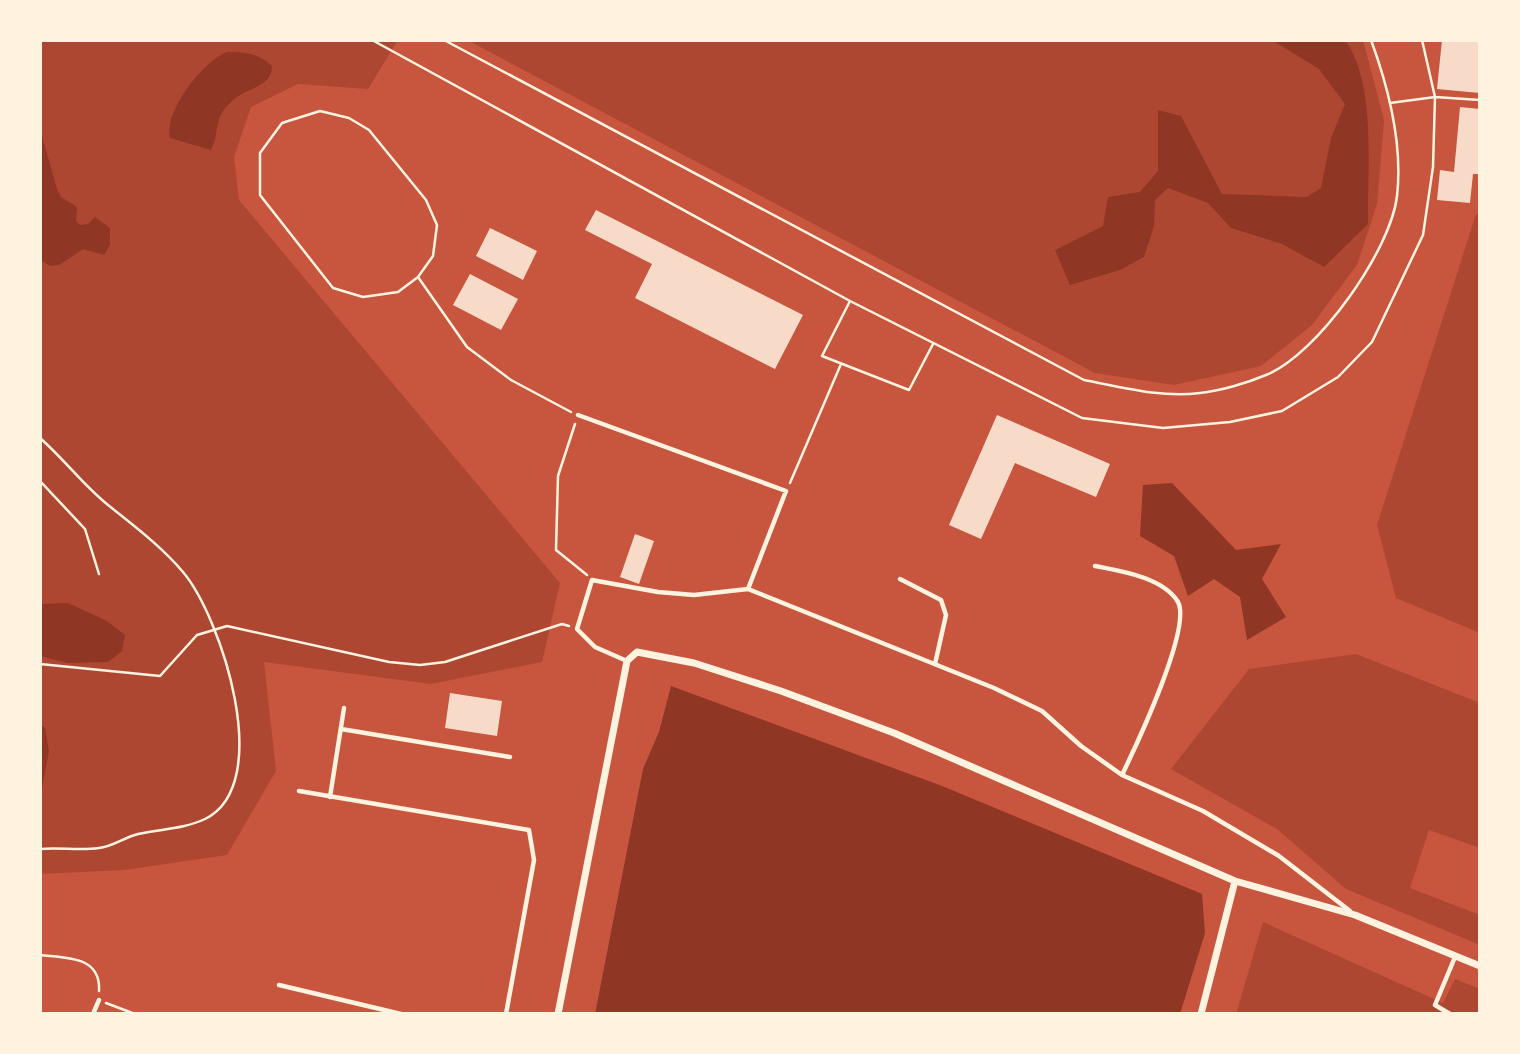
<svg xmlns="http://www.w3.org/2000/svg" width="1520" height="1054" font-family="'Source Sans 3',sans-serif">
  <rect width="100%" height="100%" fill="#c8553d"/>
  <path fill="#ae4732" d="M 40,40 L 398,40 L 368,89 L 298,84 L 251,107 L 234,157 L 239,200 L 560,583 L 542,662 L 431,684 L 264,662 L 276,771 L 227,855 L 124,870 L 40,874 Z
    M 467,40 L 1363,40 L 1384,120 L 1377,204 L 1357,265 L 1312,325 L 1261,366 L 1174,385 L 1095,373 Z
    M 1476,214 L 1480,215 L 1480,633 L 1396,598 L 1377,525 Z
    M 1356,654 L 1480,703 L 1480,848 L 1429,830 L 1410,888 L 1480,915 L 1480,945 L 1346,889 L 1277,829 L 1171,769 L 1249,669 Z
    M 1263,922 L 1443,1003 L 1455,979 L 1480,989 L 1480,1014 L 1236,1014 Z"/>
  <path fill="#8f3625" d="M 1272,40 L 1345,40 C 1377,84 1367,170 1368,224 L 1324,267 L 1282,244 L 1231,228 L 1208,203 L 1168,188 L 1155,200 L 1154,226 L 1144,257 L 1120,270 L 1070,285 L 1055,250 L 1103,226 L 1108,197 L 1140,192 L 1158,171 L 1158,110 L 1181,116 L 1222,194 L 1307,197 L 1321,188 L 1331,138 L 1345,104 L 1319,69 Z
    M 227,52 C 244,52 259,53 272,66 C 272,87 249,87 237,97 C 210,118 222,128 211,150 L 170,138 C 163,112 204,60 227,52 Z
    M 41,117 L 42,136 L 57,189 L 61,197 L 77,207 L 76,221 L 80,225 L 88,224 L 95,217 L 110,228 L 110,245 L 104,255 L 83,249 L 59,265 L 50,266 L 40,260 Z
    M 1172,483 L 1236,550 L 1281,544 L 1262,579 L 1286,617 L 1247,640 L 1240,597 L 1214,579 L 1188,596 L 1174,556 L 1140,536 L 1143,485 Z
    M 68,603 L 107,621 L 125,635 L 122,651 L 108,662 L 68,663 L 40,656 L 40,604 Z
    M 671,686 L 942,786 L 1202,894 L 1205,933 L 1180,1014 L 595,1014 L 643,769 L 659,732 Z
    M 40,724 L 45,728 L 49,751 L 40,799 Z"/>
  <path fill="#f7dbc8" d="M 1442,40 L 1480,40 L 1480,93 L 1437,89 Z
    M 1460,107 L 1480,109 L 1480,174 L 1473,174 L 1470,203 L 1437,200 L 1440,170 L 1454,172 Z
    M 596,210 L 803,315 L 775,369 L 635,298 L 652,264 L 585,230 Z
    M 490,228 L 537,251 L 523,280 L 476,256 Z
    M 470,274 L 518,299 L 501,330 L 453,305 Z
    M 997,415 L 1110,464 L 1096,497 L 1015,463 L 981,539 L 949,525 Z
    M 635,534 L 654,541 L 639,584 L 620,577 Z
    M 450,693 L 502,701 L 497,736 L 445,728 Z"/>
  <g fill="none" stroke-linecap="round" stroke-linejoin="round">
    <path stroke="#fff3e0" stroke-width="2.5" d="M 372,40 L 850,301 L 1082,418 L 1163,428 L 1230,422 L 1282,411 L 1338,377 L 1372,342 L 1423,235 L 1433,167 L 1435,97 L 1390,103
      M 444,40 L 1084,380 C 1121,387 1161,398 1200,393 C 1220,391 1247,383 1266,375 C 1317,355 1391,250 1397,196 C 1403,144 1389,89 1371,40
      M 1422,40 L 1435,97 L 1480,100
      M 320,111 L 349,118 L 369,130 L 426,200 L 437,225 L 433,256 L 418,277 L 398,292 L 363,297 L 333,288 L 260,195 L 260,153 L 282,123 Z
      M 418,277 L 467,347 L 511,380 L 571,412
      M 850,301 L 822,356 L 909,390 L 933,344
      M 575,424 L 558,476 L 556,550 L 587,575
      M 40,438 C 64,459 83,485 108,505 C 134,526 161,546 183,572 C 221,617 276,784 205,819 C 184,829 161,829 138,834 C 125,837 112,847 99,848 C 79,851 60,847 40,849
      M 40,481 L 85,529 L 99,574
      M 790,483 L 841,364
      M 40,664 L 160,676 L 197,635 L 227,626 L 389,662 L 420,665 L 445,662 L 562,624 L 569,626
      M 40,955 C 67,958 101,956 99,991
      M 106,1003 L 135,1014"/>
    <path stroke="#fff3e0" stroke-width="4.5" d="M 578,415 L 786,491 L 748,589
      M 1095,566 C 1120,571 1163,577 1178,602 C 1192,628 1136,746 1122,775
      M 900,579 L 941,600 L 946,615 L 935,664
      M 627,661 L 595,647 L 577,629 L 592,580 L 658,592 L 694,595 L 748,589 L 994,688 L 1042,711 L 1081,746 L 1122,775 L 1203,811 L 1279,856 L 1350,911
      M 341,729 L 510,757
      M 299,791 L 529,830 L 534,860 L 506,1014
      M 330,797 L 344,708
      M 279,985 L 401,1014
      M 93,1014 L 99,1000
      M 1450,1014 L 1435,1005 L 1455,957"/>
    <path stroke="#fff3e0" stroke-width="7" d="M 558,1014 L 627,661 L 637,652 L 694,663 L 781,691 L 894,733 L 1235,881 L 1355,915 L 1480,966
      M 1201,1014 L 1235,881"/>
  </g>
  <rect width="1520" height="1054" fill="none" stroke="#fff3e0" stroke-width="84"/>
</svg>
